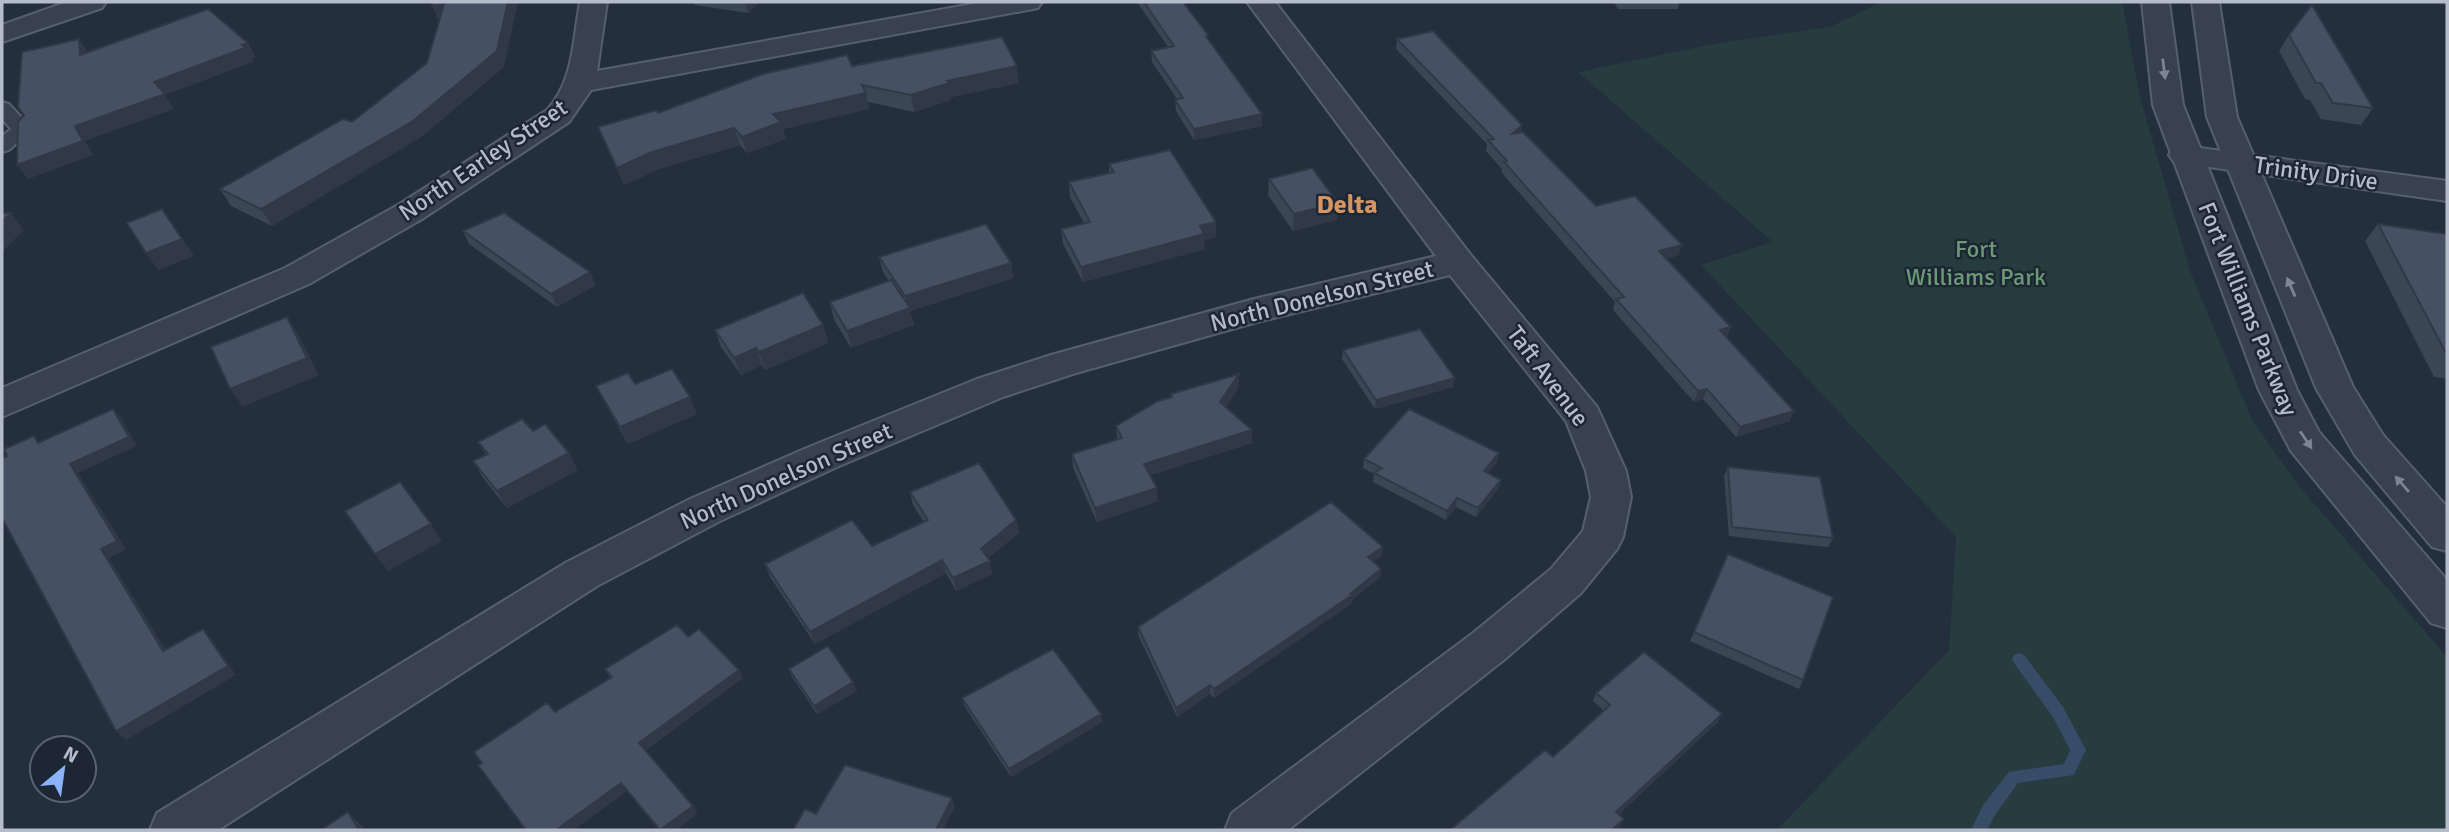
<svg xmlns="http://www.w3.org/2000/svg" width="2449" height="832" font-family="Signika,sans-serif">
  <rect width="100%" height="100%" fill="#242f3e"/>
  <path fill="#263c3f" d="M 1881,2 L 2122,2 L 2141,101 L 2190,271 L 2252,420 L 2298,485 L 2447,657 L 2447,830 L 1777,830 L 1949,650 L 1956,537 L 1701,265 L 1773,242 L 1578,72 L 1719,43 L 1830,27 Z"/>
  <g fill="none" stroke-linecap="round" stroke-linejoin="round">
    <path fill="#394c67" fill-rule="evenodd" d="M 2019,653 L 2024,655 L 2063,707 L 2086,750 L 2074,775 L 2018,783 L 1995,815 L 1987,830 L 1971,830 L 1983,805 L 2009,772 L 2064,764 L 2070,750 L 2053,717 L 2014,663 L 2012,659 L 2014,655 Z"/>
    <defs>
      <path id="service" d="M 2,102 L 9,104 L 32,129 L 9,150 L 2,152 L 2,136 L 11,129 L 2,119 Z"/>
      <path id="minor" d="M 67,2 L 106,2 L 102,8 L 2,42 L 2,25 Z
        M 580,2 L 607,2 L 597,71 L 984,2 L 1042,2 L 1038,8 L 1028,10 L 591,90 L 569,122 L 422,219 L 309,284 L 2,417 L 2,388 L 285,268 L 398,205 L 547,110 C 574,81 573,39 580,2 Z
        M 1247,2 L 1275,2 L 1470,254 L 1597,407 L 1626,471 L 1631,497 L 1623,537 L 1617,549 L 1581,593 L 1505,659 L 1288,830 L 1225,830 L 1232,813 L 1473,633 L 1551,569 L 1583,531 L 1591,497 L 1586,471 L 1566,421 L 1450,275 L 1257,322 L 1076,373 L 1003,397 L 837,467 L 720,521 L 597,586 L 218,830 L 150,830 L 157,813 L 567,562 L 690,499 L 809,447 L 977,379 L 1051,355 L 1254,299 L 1436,256 Z
        M 2185,146 L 2447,181 L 2447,201 L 2174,162 L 2169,155 L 2174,148 Z"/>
      <path id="tertiary" d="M 2142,2 L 2169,2 L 2183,105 L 2297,390 L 2319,432 L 2447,580 L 2447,628 L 2431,623 L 2291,451 L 2259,390 L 2153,105 Z
        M 2192,2 L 2219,2 L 2237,117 L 2353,387 L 2383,435 L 2447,507 L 2447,551 L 2432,547 L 2355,455 L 2316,388 L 2207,117 Z"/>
    </defs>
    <use href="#service" stroke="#565f6c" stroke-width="4"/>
    <use href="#minor" stroke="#565f6c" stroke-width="4"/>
    <use href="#tertiary" stroke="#565f6c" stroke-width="4"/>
    <use href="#service" fill="#38414e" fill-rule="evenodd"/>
    <use href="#minor" fill="#38414e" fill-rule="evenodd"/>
    <use href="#tertiary" fill="#38414e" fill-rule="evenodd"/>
  </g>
  <path fill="#3b4654" d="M 694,2 L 759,2 L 748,13 L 695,5 Z
    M 1137,2 L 1183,2 L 1208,35 L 1208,40 L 1262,114 L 1262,126 L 1194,140 L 1176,111 L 1175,100 L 1177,99 L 1152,62 L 1151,51 L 1168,47 Z
    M 1614,2 L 1679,2 L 1678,9 L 1618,9 Z
    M 2289,35 L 2373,108 L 2361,125 L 2321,119 L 2310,100 L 2305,99 L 2279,51 Z
    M 1397,39 L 1522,125 L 1521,132 L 1596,206 L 1679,255 L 1666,259 L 1790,421 L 1736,437 L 1703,399 L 1694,402 L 1613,310 L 1615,302 L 1502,173 L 1502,169 L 1486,151 L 1487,144 L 1396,49 Z
    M 852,66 L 1019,83 L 951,97 L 951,100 L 914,112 L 868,102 L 869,109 L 783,129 L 786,139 L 747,153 L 740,145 L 659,169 L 624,185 L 598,127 Z
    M 504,67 L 421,137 L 272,226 L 231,206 L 220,189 L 352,122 Z
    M 1109,164 L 1216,222 L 1216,237 L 1204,240 L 1205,249 L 1083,282 L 1063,244 L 1061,229 L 1084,223 L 1070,197 L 1069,182 L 1109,173 Z
    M 1269,179 L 1338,203 L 1337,220 L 1293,231 L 1268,195 Z
    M 2378,224 L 2447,234 L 2447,379 L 2434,377 L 2365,241 Z
    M 463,231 L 596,285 L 557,307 L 469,244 Z
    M 879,257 L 1011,263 L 1013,278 L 910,311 L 914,325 L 851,348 L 834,320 L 830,302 L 889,281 L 883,272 Z
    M 823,325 L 828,343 L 765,370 L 762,365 L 741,375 L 721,347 L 715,330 Z
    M 1343,350 L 1453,387 L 1375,409 L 1342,359 Z
    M 1239,374 L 1239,387 L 1226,407 L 1252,430 L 1252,443 L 1151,475 L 1158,501 L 1097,522 L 1073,468 L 1072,454 L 1117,440 L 1116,426 L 1171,397 L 1171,394 Z
    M 635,384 L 697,414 L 628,444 L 605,403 L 596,386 Z
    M 533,431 L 578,470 L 507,508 L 483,478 L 473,461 L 486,455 L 478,442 Z
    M 1499,453 L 1497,462 L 1488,473 L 1501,480 L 1499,488 L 1476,517 L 1456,507 L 1446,520 L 1373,482 L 1374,474 L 1363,468 L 1364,459 Z
    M 1728,467 L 1833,538 L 1828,547 L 1729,536 L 1724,476 Z
    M 910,492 L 1016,520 L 1019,533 L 988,558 L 992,574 L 956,591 L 946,573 L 815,644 L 770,577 L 765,564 L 872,546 L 924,522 L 913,505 Z
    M 1728,554 L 1803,680 L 1799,689 L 1690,641 Z
    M 1382,555 L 1373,562 L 1380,577 L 1352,600 L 1351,604 L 1214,698 L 1210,694 L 1177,717 L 1138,635 L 1138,627 Z
    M 688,637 L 739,670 L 743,678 L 646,750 L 693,806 L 697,814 L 676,830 L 659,830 L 627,791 L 573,830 L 526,830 L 482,763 L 555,712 L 610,678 L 605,669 Z
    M 789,669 L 853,682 L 857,691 L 817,714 L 792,677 Z
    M 1596,693 L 1718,722 L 1618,815 L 1620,827 L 1617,830 L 1450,830 L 1553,757 L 1604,711 L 1593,701 Z
    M 962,698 L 1101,714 L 1102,722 L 1011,777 L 965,707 Z"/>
  <path fill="#303945" d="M 508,2 L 518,2 L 504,67 L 421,137 L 272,226 L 261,209 Z
    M 745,2 L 759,2 L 748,13 Z
    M 444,4 L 439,22 L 432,6 Z
    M 79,39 L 89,53 L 80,55 Z
    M 248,43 L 256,57 L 252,59 L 253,62 L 165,95 L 174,109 L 85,141 L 93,155 L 28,179 L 17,165 L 75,126 L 154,82 Z
    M 1017,66 L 1019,83 L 951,97 L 951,100 L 914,112 L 911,95 L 947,81 Z
    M 866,93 L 869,109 L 783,129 L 786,139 L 747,153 L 742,137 L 773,114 Z
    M 1262,114 L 1262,126 L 1194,140 L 1194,129 Z
    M 1522,125 L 1520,135 L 1512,134 Z
    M 734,128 L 740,145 L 659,169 L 624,185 L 617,168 L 652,152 Z
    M 1338,203 L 1337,220 L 1293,231 L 1294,214 Z
    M 162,209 L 194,256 L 158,270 L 146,253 Z
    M 11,213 L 24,230 L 2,252 L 2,221 Z
    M 1216,222 L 1216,237 L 1204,240 L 1205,249 L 1083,282 L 1081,267 L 1200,226 Z
    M 1682,245 L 1679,255 L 1656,262 L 1659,251 Z
    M 1011,263 L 1013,278 L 910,311 L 914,325 L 851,348 L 847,331 L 908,309 L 905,296 Z
    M 590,272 L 596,285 L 557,307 L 551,294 Z
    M 287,317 L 298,334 L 319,375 L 243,407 L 230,389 Z
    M 823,325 L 828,343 L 765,370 L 759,352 Z
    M 1731,327 L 1727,338 L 1720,330 Z
    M 756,348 L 762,365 L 741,375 L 734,358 Z
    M 1239,374 L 1239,387 L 1220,415 L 1220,402 Z
    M 1455,378 L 1453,387 L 1375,409 L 1376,400 Z
    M 1707,389 L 1703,399 L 1694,402 L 1698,391 Z
    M 690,397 L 697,414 L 628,444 L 620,427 Z
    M 113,409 L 121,418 L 137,446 L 78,473 L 126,549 L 109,558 L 172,660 L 163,651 L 101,549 L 70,464 Z
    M 1794,411 L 1790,421 L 1736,437 L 1740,427 Z
    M 1252,430 L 1252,443 L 1145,477 L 1144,464 Z
    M 569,453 L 578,470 L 507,508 L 497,491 Z
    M 1499,453 L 1497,462 L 1482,480 L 1484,471 Z
    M 1501,480 L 1499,488 L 1476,517 L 1478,508 Z
    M 1157,488 L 1158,501 L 1097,522 L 1095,508 Z
    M 1457,498 L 1456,507 L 1446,520 L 1447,511 Z
    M 1016,520 L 1019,533 L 983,562 L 981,549 Z
    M 431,524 L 442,541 L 388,571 L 375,554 Z
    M 1383,547 L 1382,555 L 1367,566 L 1368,557 Z
    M 942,560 L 946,573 L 815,644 L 810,632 Z
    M 990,561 L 992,574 L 956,591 L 953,578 Z
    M 1381,569 L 1380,577 L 1352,600 L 1351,604 L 1214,698 L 1214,689 L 1350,594 Z
    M 203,629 L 211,638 L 236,675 L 126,740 L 116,731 Z
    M 739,670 L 743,678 L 644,751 L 639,743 Z
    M 853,682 L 857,691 L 817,714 L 814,706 Z
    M 1210,685 L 1210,694 L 1177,717 L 1176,708 Z
    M 1101,714 L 1102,722 L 1011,777 L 1009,769 Z
    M 1722,714 L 1718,722 L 1612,820 L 1616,812 Z
    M 621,783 L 627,791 L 573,830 L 556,830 Z
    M 952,798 L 955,807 L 943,830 L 936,830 Z
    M 693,806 L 697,814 L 676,830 L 660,830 Z
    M 348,812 L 363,827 L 364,830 L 359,830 Z
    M 1624,819 L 1620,827 L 1617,830 L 1612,830 Z"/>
  <path fill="#455162" stroke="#303945" stroke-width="2" d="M 433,2 L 508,2 L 497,51 L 413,121 L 261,209 L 220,189 L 343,119 L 352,122 L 427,63 L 444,4 L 432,6 Z
    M 1144,2 L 1183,2 L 1208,35 L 1206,36 L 1262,114 L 1194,129 L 1175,100 L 1183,98 L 1151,51 L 1174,46 Z
    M 2312,5 L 2373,108 L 2333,103 L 2321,83 L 2316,83 L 2289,35 Z
    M 208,9 L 248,43 L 242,45 L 245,48 L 154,82 L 165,94 L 75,126 L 83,141 L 17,165 L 18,122 L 24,115 L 18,107 L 22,52 L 79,39 L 80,55 Z
    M 1433,31 L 1522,125 L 1512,134 L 1523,132 L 1596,206 L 1635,196 L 1682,245 L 1659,251 L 1731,327 L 1720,330 L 1794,411 L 1740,427 L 1707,389 L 1698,391 L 1616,299 L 1624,297 L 1504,162 L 1507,161 L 1488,140 L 1494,139 L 1397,39 Z
    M 1002,37 L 1017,66 L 947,81 L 949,83 L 911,95 L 862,85 L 866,93 L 773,114 L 781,122 L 742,137 L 734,128 L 652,152 L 617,168 L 598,127 L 657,110 L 658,113 L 763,74 L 847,55 L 852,66 Z
    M 1170,150 L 1216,222 L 1200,226 L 1204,234 L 1081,267 L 1061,229 L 1090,222 L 1069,182 L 1114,172 L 1109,164 Z
    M 1312,168 L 1338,203 L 1294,214 L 1269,179 Z
    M 162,209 L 182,239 L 146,253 L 127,223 Z
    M 2,213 L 11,213 L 2,221 Z
    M 504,213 L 590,272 L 551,294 L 463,231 Z
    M 986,224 L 1011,263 L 905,296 L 879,257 Z
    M 2378,224 L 2447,234 L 2447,355 Z
    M 891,280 L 910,308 L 847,331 L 830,302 Z
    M 803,293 L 823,325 L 759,352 L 756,348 L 734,358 L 715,330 Z
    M 287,317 L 307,358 L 230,389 L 211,347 Z
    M 1420,329 L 1455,378 L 1376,400 L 1343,350 Z
    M 672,369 L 690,397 L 620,427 L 596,386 L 628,373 L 635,384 Z
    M 1239,374 L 1220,402 L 1252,430 L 1144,464 L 1157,488 L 1095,508 L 1072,454 L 1122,438 L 1116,426 L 1158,401 L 1172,397 L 1171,394 Z
    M 113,409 L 129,437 L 70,464 L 117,541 L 101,549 L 163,651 L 203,629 L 228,666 L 116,731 L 2,518 L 2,458 L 7,456 L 4,449 L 34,436 L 38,443 Z
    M 1409,409 L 1499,453 L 1484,471 L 1501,480 L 1478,508 L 1457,498 L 1447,511 L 1374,473 L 1382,468 L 1364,459 Z
    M 522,419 L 533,431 L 545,424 L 569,453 L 497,491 L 473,461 L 488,454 L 478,442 Z
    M 979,463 L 1016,520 L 981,549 L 990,561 L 953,578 L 942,560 L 810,632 L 765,564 L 852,520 L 872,546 L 928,520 L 910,492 Z
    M 1728,467 L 1820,477 L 1833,538 L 1732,527 Z
    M 400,482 L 431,524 L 375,554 L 345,511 Z
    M 1331,502 L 1383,547 L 1368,557 L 1381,569 L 1350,594 L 1352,595 L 1214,689 L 1210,685 L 1176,708 L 1138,627 Z
    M 1728,554 L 1833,597 L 1803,680 L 1694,632 Z
    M 677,625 L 688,637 L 699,629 L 739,670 L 639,743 L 693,806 L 660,830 L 621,783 L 556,830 L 526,830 L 478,765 L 482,763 L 474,752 L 547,703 L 555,712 L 612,677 L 605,669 Z
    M 828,646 L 853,682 L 814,706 L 789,669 Z
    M 1053,649 L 1101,714 L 1009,769 L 962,698 Z
    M 1644,652 L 1722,714 L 1616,812 L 1624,819 L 1612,830 L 1450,830 L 1545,750 L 1553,757 L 1610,705 L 1596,693 Z
    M 845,765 L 952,798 L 936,830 L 793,830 L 805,809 L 816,814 Z
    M 348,812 L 359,830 L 321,830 Z"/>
  <defs><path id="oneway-solid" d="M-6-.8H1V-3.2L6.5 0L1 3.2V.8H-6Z" transform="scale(1.75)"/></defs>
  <g fill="#7c8592">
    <use href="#oneway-solid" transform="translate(2164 69) rotate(83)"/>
    <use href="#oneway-solid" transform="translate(2291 287) rotate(-113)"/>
    <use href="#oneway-solid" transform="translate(2306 440) rotate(56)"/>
    <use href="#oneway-solid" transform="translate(2402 484) rotate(-131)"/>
  </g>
  <g text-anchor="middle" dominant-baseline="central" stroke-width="5" stroke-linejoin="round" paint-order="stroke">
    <g font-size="24" fill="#b4bcc9" stroke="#1d2633">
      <text transform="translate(483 160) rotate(-34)">North Earley Street</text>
      <text transform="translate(2316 173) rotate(8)">Trinity Drive</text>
      <text transform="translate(1322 296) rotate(-14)">North Donelson Street</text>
      <text transform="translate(2248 309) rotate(68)">Fort Williams Parkway</text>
      <text transform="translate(1548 376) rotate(53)">Taft Avenue</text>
      <text transform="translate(786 476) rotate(-24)">North Donelson Street</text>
    </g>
    <g font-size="24" fill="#6b9a76" stroke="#1d2633">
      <text x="1976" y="249">Fort<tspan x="1976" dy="28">Williams Park</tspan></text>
    </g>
    <g font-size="26" font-weight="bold" fill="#d59563" stroke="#1d2633">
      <text x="1347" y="205">Delta</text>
    </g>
  </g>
  <rect width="2449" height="832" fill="none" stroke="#b4bcc9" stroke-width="7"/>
  <g transform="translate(63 769) rotate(29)"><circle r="33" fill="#1d2633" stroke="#59626f" stroke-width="2"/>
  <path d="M0-5L12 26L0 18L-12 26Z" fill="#8ab4f8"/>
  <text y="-10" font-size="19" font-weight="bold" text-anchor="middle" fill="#b4bcc9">N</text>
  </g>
</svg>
